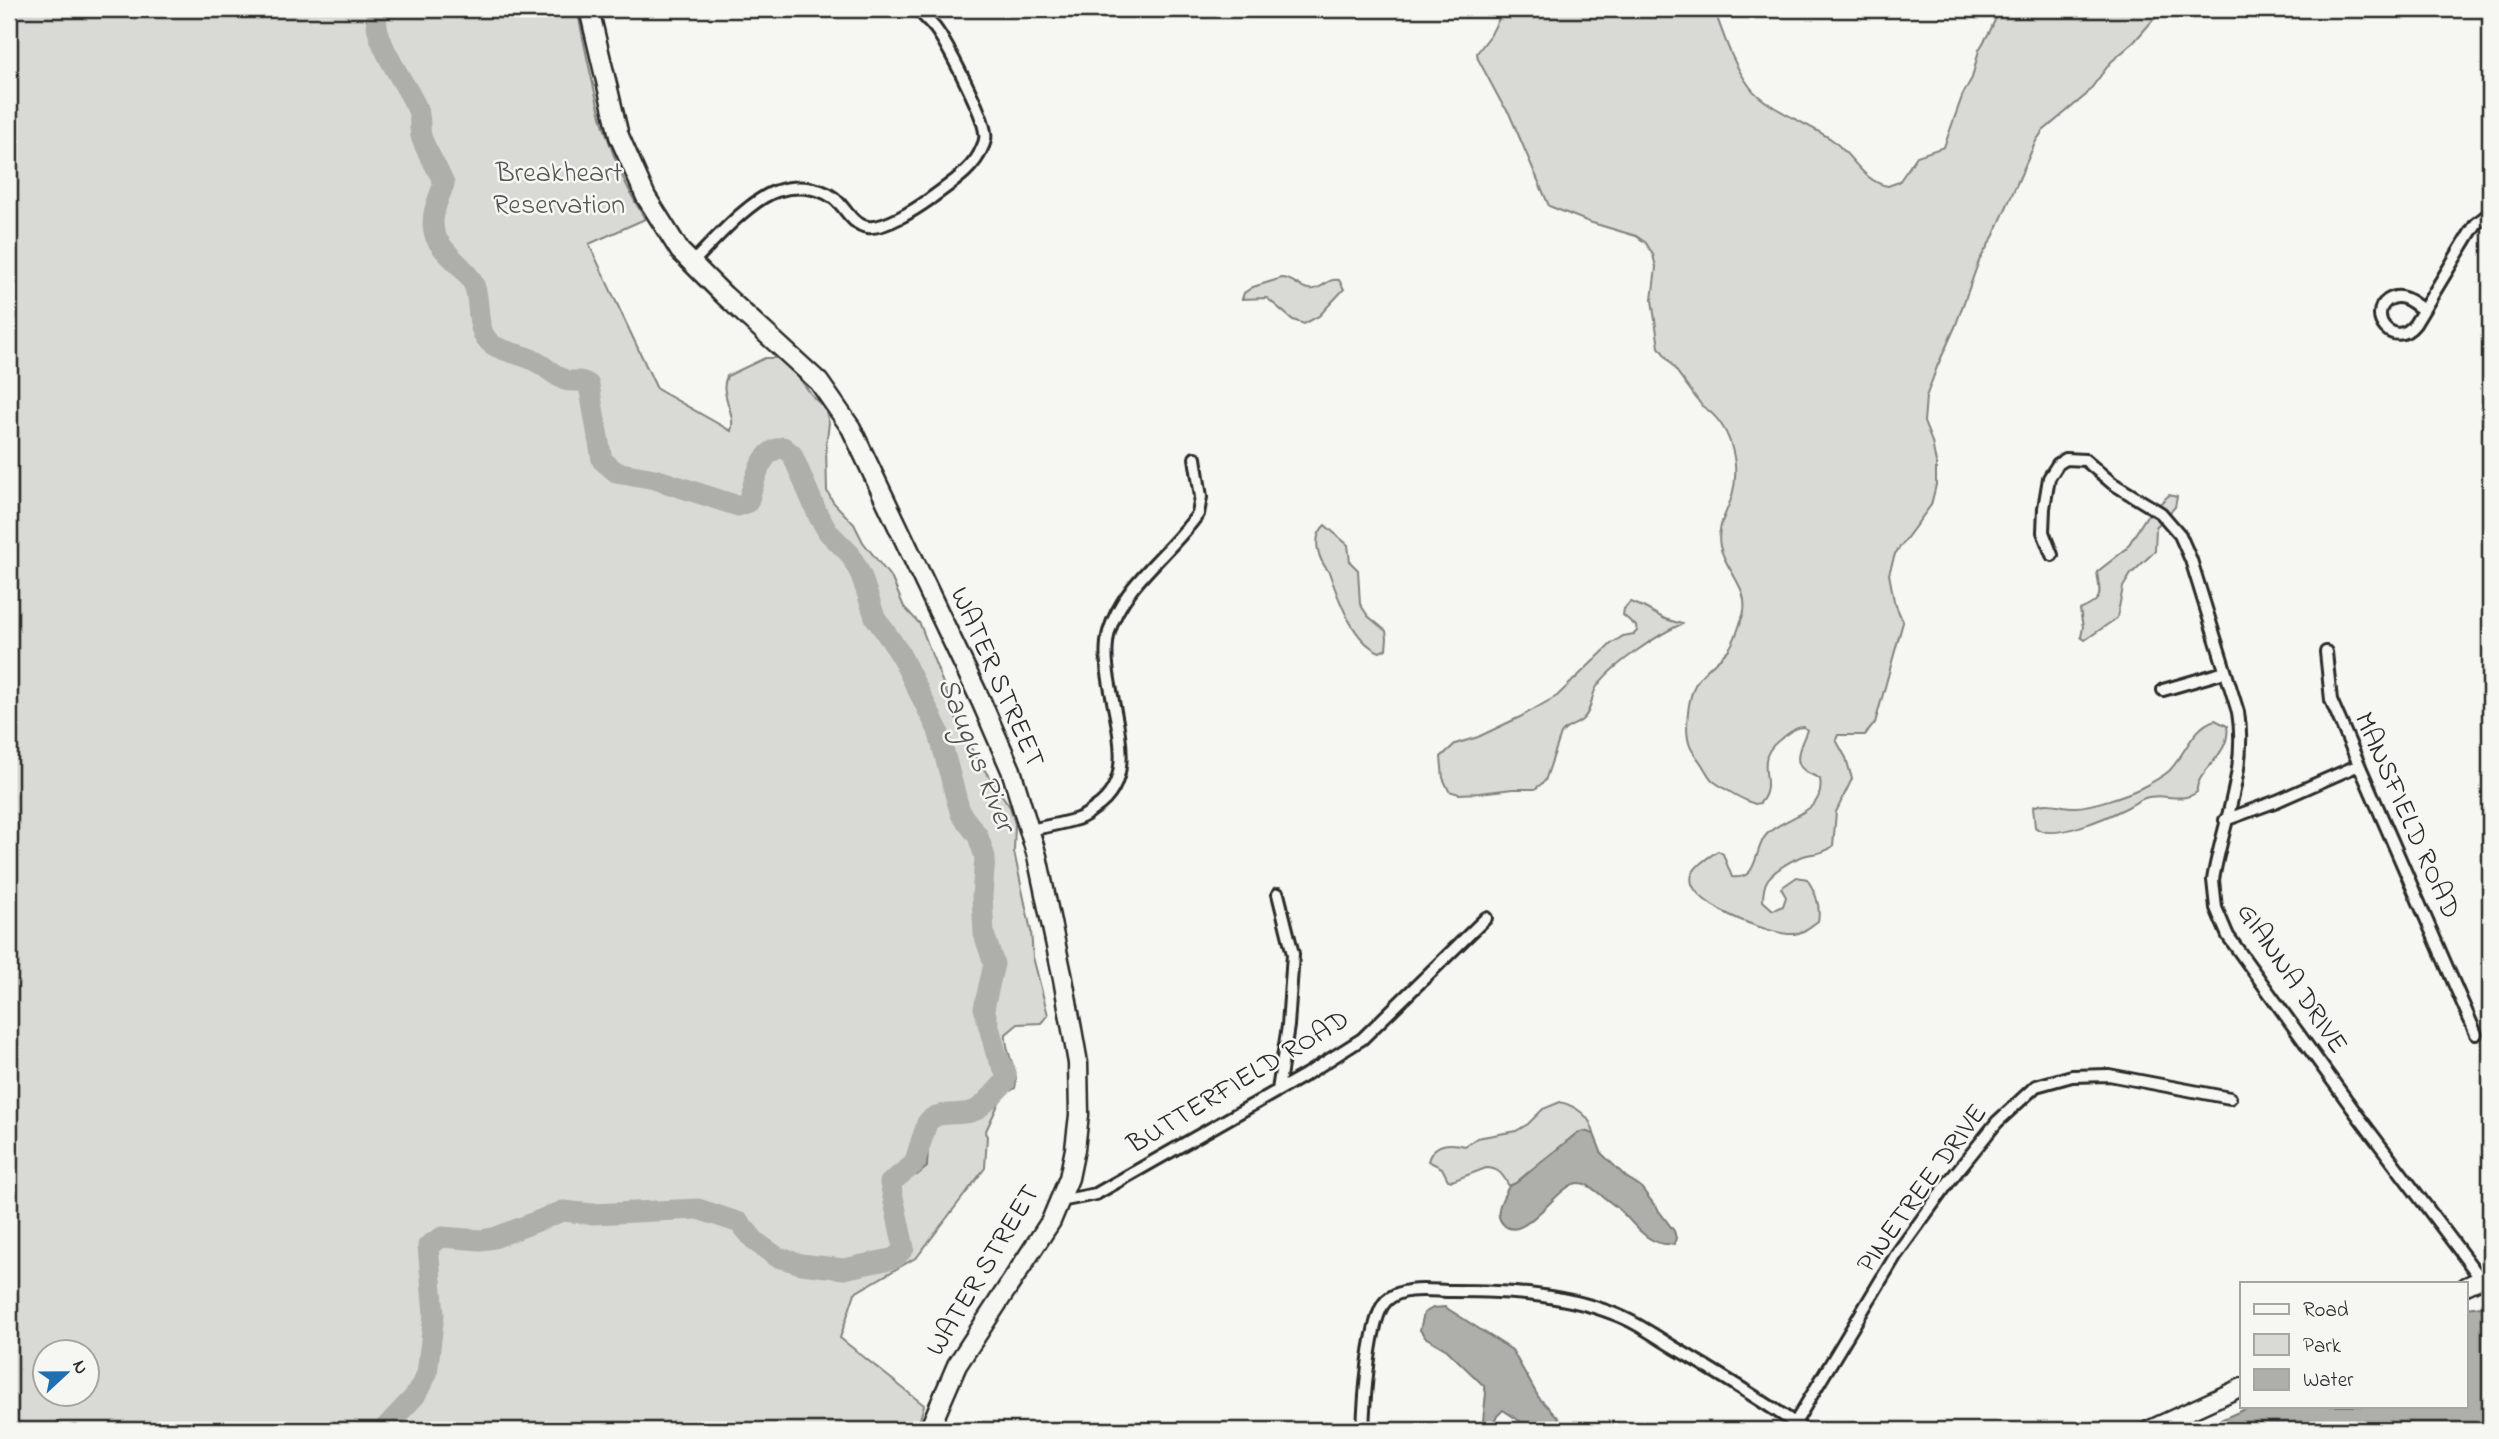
<svg xmlns="http://www.w3.org/2000/svg" width="2499" height="1439" font-family="'Indie Flower',sans-serif">
  <rect width="100%" height="100%" fill="#f6f6f2"/>
  <filter id="ink" filterUnits="userSpaceOnUse"><feTurbulence type="fractalNoise" baseFrequency=".0143" numOctaves="2"/><feDisplacementMap in="SourceGraphic" scale="14" xChannelSelector="R" yChannelSelector="G"/><feConvolveMatrix kernelMatrix="1 2 1 2 8 2 1 2 1" color-interpolation-filters="sRGB"/></filter>
  <g filter="url(#ink)">
    <path fill="#d9d9d5" stroke="#828280" stroke-width="2" fill-rule="evenodd" d="M 9,9 L 478,9 L 480,12 L 481,9 L 577,9 C 593,85 603,151 645,219 L 589,244 L 657,389 L 731,431 C 737,413 718,394 727,376 L 765,358 L 778,358 L 790,366 L 815,399 L 825,408 L 829,423 L 826,446 L 827,491 L 833,502 L 854,524 L 863,542 L 892,579 L 904,607 L 920,624 L 961,730 L 977,759 L 1010,807 L 1015,824 L 1014,852 L 1031,931 L 1033,957 L 1048,1015 L 1041,1023 L 1018,1024 L 1006,1034 C 1004,1053 1020,1070 1015,1088 L 1002,1096 L 985,1133 L 987,1136 L 985,1168 L 917,1257 L 855,1293 L 840,1338 L 924,1405 L 917,1430 L 9,1430 ZM 46,1352 L 88,1352 L 88,1394 L 46,1394 Z
      M 1504,9 L 1714,9 C 1724,36 1732,63 1750,87 C 1764,107 1809,124 1831,139 C 1851,153 1863,182 1888,186 L 1899,182 L 1917,156 L 1944,147 L 1963,94 L 1972,78 L 1979,50 L 1990,31 L 2000,9 L 2166,9 L 2153,20 L 2134,42 L 2111,62 L 2086,95 L 2043,131 L 2036,141 L 1994,235 L 1979,261 L 1955,327 L 1937,367 L 1926,397 L 1924,422 L 1932,442 L 1936,463 L 1936,485 L 1931,505 L 1895,554 L 1889,574 L 1894,601 L 1903,622 L 1875,723 L 1865,735 L 1838,735 L 1836,740 L 1846,758 L 1852,779 L 1836,812 L 1833,846 C 1825,853 1817,853 1807,855 C 1794,858 1776,869 1768,879 C 1764,885 1763,894 1763,901 L 1773,910 L 1783,906 L 1786,897 L 1781,888 L 1797,877 L 1807,879 C 1815,891 1821,906 1818,921 C 1811,926 1804,933 1794,934 C 1773,936 1677,902 1693,872 C 1698,863 1710,856 1718,851 L 1723,854 L 1732,877 C 1760,881 1753,848 1767,834 C 1786,815 1826,814 1820,779 C 1816,776 1808,774 1804,770 C 1791,761 1803,741 1807,730 L 1804,727 C 1796,727 1792,731 1785,736 C 1747,760 1780,780 1760,803 L 1755,804 C 1743,800 1724,789 1713,781 C 1708,776 1705,769 1701,763 C 1698,758 1692,752 1690,746 C 1684,731 1688,697 1696,683 C 1703,670 1719,661 1729,649 C 1736,639 1739,626 1743,615 C 1751,590 1725,570 1720,546 C 1716,527 1727,513 1732,496 C 1741,464 1731,424 1702,406 L 1659,347 L 1652,300 L 1656,267 L 1653,255 L 1646,243 L 1636,236 L 1589,222 L 1549,206 L 1509,113 L 1501,102 L 1478,59 L 1477,53 L 1490,36 Z
      M 1282,278 C 1294,278 1301,291 1314,289 C 1325,287 1327,278 1339,280 L 1344,289 L 1319,316 L 1304,324 L 1293,320 L 1267,298 L 1242,299 L 1244,293 L 1253,287 Z
      M 2169,495 L 2177,497 L 2175,507 L 2156,527 L 2155,551 L 2131,574 L 2123,587 L 2117,618 L 2085,640 L 2081,637 L 2083,627 L 2080,610 C 2105,599 2100,595 2097,572 L 2126,549 L 2146,517 Z
      M 1325,525 L 1348,545 L 1350,562 L 1358,570 L 1360,604 L 1368,616 L 1386,631 L 1387,638 L 1386,649 L 1380,652 C 1353,642 1338,598 1329,572 C 1318,559 1311,538 1325,525 Z
      M 1630,602 L 1643,607 L 1665,619 L 1682,624 C 1660,633 1611,666 1598,685 C 1590,695 1593,710 1583,719 C 1576,726 1567,725 1561,734 L 1545,781 L 1535,789 L 1513,789 L 1479,793 L 1459,794 L 1449,791 L 1443,778 L 1441,757 L 1455,744 L 1478,737 L 1520,717 L 1557,696 L 1611,644 L 1623,636 L 1634,634 L 1637,631 L 1636,626 L 1623,615 L 1624,609 Z
      M 2215,720 L 2227,726 C 2232,755 2194,772 2197,792 C 2182,804 2162,792 2145,798 C 2139,800 2132,805 2126,808 C 2108,817 2050,843 2035,827 L 2033,807 C 2047,800 2060,807 2075,807 C 2091,807 2126,795 2141,788 C 2151,783 2161,778 2169,771 C 2185,755 2192,727 2215,720 Z
      M 1560,1102 C 1576,1106 1591,1116 1594,1134 C 1574,1131 1531,1170 1516,1183 L 1509,1186 C 1503,1175 1499,1168 1486,1168 L 1452,1181 L 1448,1180 L 1442,1168 L 1428,1161 C 1433,1143 1449,1142 1465,1146 L 1477,1138 L 1516,1131 L 1528,1124 L 1543,1109 Z"/>
    <path fill="#aeaeab" stroke="#7a7a78" stroke-width="2" d="M 931,1117 L 926,1141 L 928,1148 L 927,1167 L 917,1175 L 897,1177 C 911,1160 913,1128 931,1117 Z
      M 1584,1131 L 1594,1134 L 1602,1154 L 1626,1177 L 1640,1186 L 1674,1231 L 1676,1238 L 1674,1244 C 1650,1247 1637,1228 1622,1212 C 1616,1206 1608,1201 1601,1195 C 1593,1189 1588,1183 1578,1183 C 1559,1183 1524,1244 1504,1225 C 1492,1214 1503,1198 1509,1186 L 1516,1183 L 1577,1133 Z
      M 2490,1299 L 2490,1430 L 2198,1430 L 2252,1406 L 2466,1406 L 2466,1308 L 2481,1306 Z
      M 1445,1307 L 1512,1350 L 1539,1398 L 1557,1416 L 1565,1430 L 1527,1430 L 1521,1422 L 1503,1410 L 1497,1416 L 1491,1430 L 1482,1430 L 1486,1393 L 1484,1386 L 1447,1350 L 1425,1337 L 1420,1330 L 1424,1313 L 1433,1308 Z"/>
    <g fill="none" stroke-linecap="round" stroke-linejoin="round">
      <path stroke="#aeaeab" stroke-width="21" d="M 378,9 C 368,35 406,83 417,108 C 422,118 418,129 422,139 C 428,155 438,168 444,184 C 438,199 429,219 435,235 C 442,254 465,265 474,285 C 482,304 473,331 493,345 C 504,352 521,354 533,360 C 544,365 553,375 565,380 C 574,383 581,378 589,385 L 602,460 L 616,472 L 655,479 L 738,506 L 748,502 C 755,481 759,451 783,447 L 792,454 L 818,515 L 828,532 L 850,554 L 861,575 L 875,617 L 899,652 L 938,730 L 957,801 L 961,814 L 978,836 L 985,857 L 982,896 L 984,934 L 994,964 L 984,1008 L 996,1053 L 1006,1073 L 1005,1082 C 996,1091 987,1103 976,1110 C 960,1118 938,1108 927,1123 L 914,1164 L 890,1183 L 904,1248 L 895,1258 L 844,1269 L 801,1264 L 777,1257 L 756,1242 L 740,1223 L 698,1209 L 593,1214 L 563,1211 L 494,1238 L 481,1240 L 442,1237 L 428,1246 L 434,1314 L 427,1374 L 415,1396 L 383,1430"/>
      <defs>
        <path id="minor" d="M 692,263 C 712,243 750,199 777,191 C 797,184 826,187 840,204 C 848,213 854,225 868,227 C 885,229 916,209 930,199 C 948,185 974,170 982,148 C 984,144 986,137 985,133 C 984,115 947,44 935,28 C 929,21 923,15 917,9
          M 2423,310 C 2417,306 2411,300 2404,298 C 2399,296 2393,297 2388,300 C 2366,315 2394,351 2415,324 L 2470,233 L 2476,224 L 2490,213
          M 2052,555 L 2043,532 L 2044,508 L 2049,478 L 2058,464 L 2066,459 L 2085,460 L 2112,483 L 2161,513 L 2180,535 L 2191,560 L 2238,712 C 2248,769 2222,825 2213,880 L 2216,908 L 2228,936 L 2358,1116 L 2481,1279
          M 2326,652 L 2331,700 L 2476,1034
          M 2163,690 L 2225,672
          M 2225,820 L 2277,801 L 2359,765
          M 1031,830 C 1046,826 1062,824 1077,819 C 1084,817 1090,812 1095,808 C 1152,770 1094,686 1109,632 C 1123,584 1170,554 1198,514 L 1201,497 L 1195,458
          M 1278,894 L 1293,954 L 1288,1026 L 1278,1090
          M 1060,1201 L 1096,1194 L 1305,1075 L 1362,1039 L 1486,918
          M 1795,1423 L 1896,1255 L 1951,1179 L 1997,1122 L 2036,1086 L 2072,1076 L 2109,1075 L 2230,1098
          M 1363,1430 C 1364,1404 1369,1318 1386,1301 C 1402,1285 1432,1291 1452,1291 C 1510,1291 1570,1294 1624,1318 C 1642,1326 1658,1338 1675,1348 C 1719,1374 1763,1401 1805,1430"/>
        <path id="secondary" d="M 2466,1286 L 2490,1275
          M 2148,1430 L 2242,1387"/>
        <path id="primary" d="M 589,9 L 619,136 L 646,197 L 680,251 L 724,295 L 819,382 L 851,428 L 981,701 L 1011,770 L 1037,856 L 1063,979 L 1078,1063 L 1079,1115 L 1075,1149 L 1069,1178 L 1051,1221 L 957,1365 L 929,1430"/>
      </defs>
      <use href="#minor" stroke="#2b2b2b" stroke-width="16"/>
      <use href="#secondary" stroke="#2b2b2b" stroke-width="21"/>
      <use href="#primary" stroke="#2b2b2b" stroke-width="23"/>
      <use href="#minor" stroke="#f6f6f2" stroke-width="10"/>
      <use href="#secondary" stroke="#f6f6f2" stroke-width="16"/>
      <use href="#primary" stroke="#f6f6f2" stroke-width="18"/>
    </g>
  </g>
  <g text-anchor="middle" dominant-baseline="central" stroke-width="5" stroke-linejoin="round" paint-order="stroke">
    <g font-size="28" fill="#565656" stroke="#f6f6f2">
      <text x="559" y="174">Breakheart<tspan x="559" dy="32">Reservation</tspan></text>
    </g>
    <g font-size="28" fill="#2b2b2b" stroke="#f6f6f2">
      <text transform="translate(996 678) rotate(66)">WATER STREET</text>
      <text transform="translate(2406 816) rotate(66)">MANSFIELD ROAD</text>
      <text transform="translate(2291 979) rotate(56)">GIANNA DRIVE</text>
      <text transform="translate(1239 1083) rotate(-31)">BUTTERFIELD ROAD</text>
      <text transform="translate(1923 1189) rotate(-54)">PINETREE DRIVE</text>
      <text transform="translate(984 1271) rotate(-59)">WATER STREET</text>
    </g>
    <g font-size="30" font-style="italic" fill="#525251" stroke="#f6f6f2">
      <text transform="translate(975 755) rotate(68)">Saugus River</text>
    </g>
  </g>
  <rect width="2499" height="1439" fill="none" stroke="#f6f6f2" stroke-width="35"/>
  <rect x="18" y="18" width="2464" height="1404" fill="none" stroke="#2b2b2b" stroke-width="2.5" filter="url(#ink)"/>
  <rect x="2240" y="1282" width="228" height="126" fill="#f6f6f2" stroke="#a5a5a2" stroke-width="2"/>
  <rect x="2254" y="1304" width="35" height="10" fill="#f6f6f2" stroke="#a5a5a2" stroke-width="2"/>
  <text x="2303" y="1316" font-size="21" fill="#2b2b2b">Road</text>
  <rect x="2254" y="1334" width="35" height="21" fill="#d9d9d5" stroke="#a5a5a2" stroke-width="2"/>
  <text x="2303" y="1352" font-size="21" fill="#2b2b2b">Park</text>
  <rect x="2254" y="1369" width="35" height="21" fill="#aeaeab" stroke="#a5a5a2" stroke-width="2"/>
  <text x="2303" y="1386" font-size="21" fill="#2b2b2b">Water</text>
  <g transform="translate(66 1373) rotate(68)"><circle r="33" fill="#f6f6f2" stroke="#a5a5a2" stroke-width="2"/>
  <path d="M0-5L12 26L0 18L-12 26Z" fill="#1f6fb2"/>
  <text y="-10" font-size="19" font-weight="bold" text-anchor="middle" fill="#2b2b2b">N</text>
  </g>
</svg>
